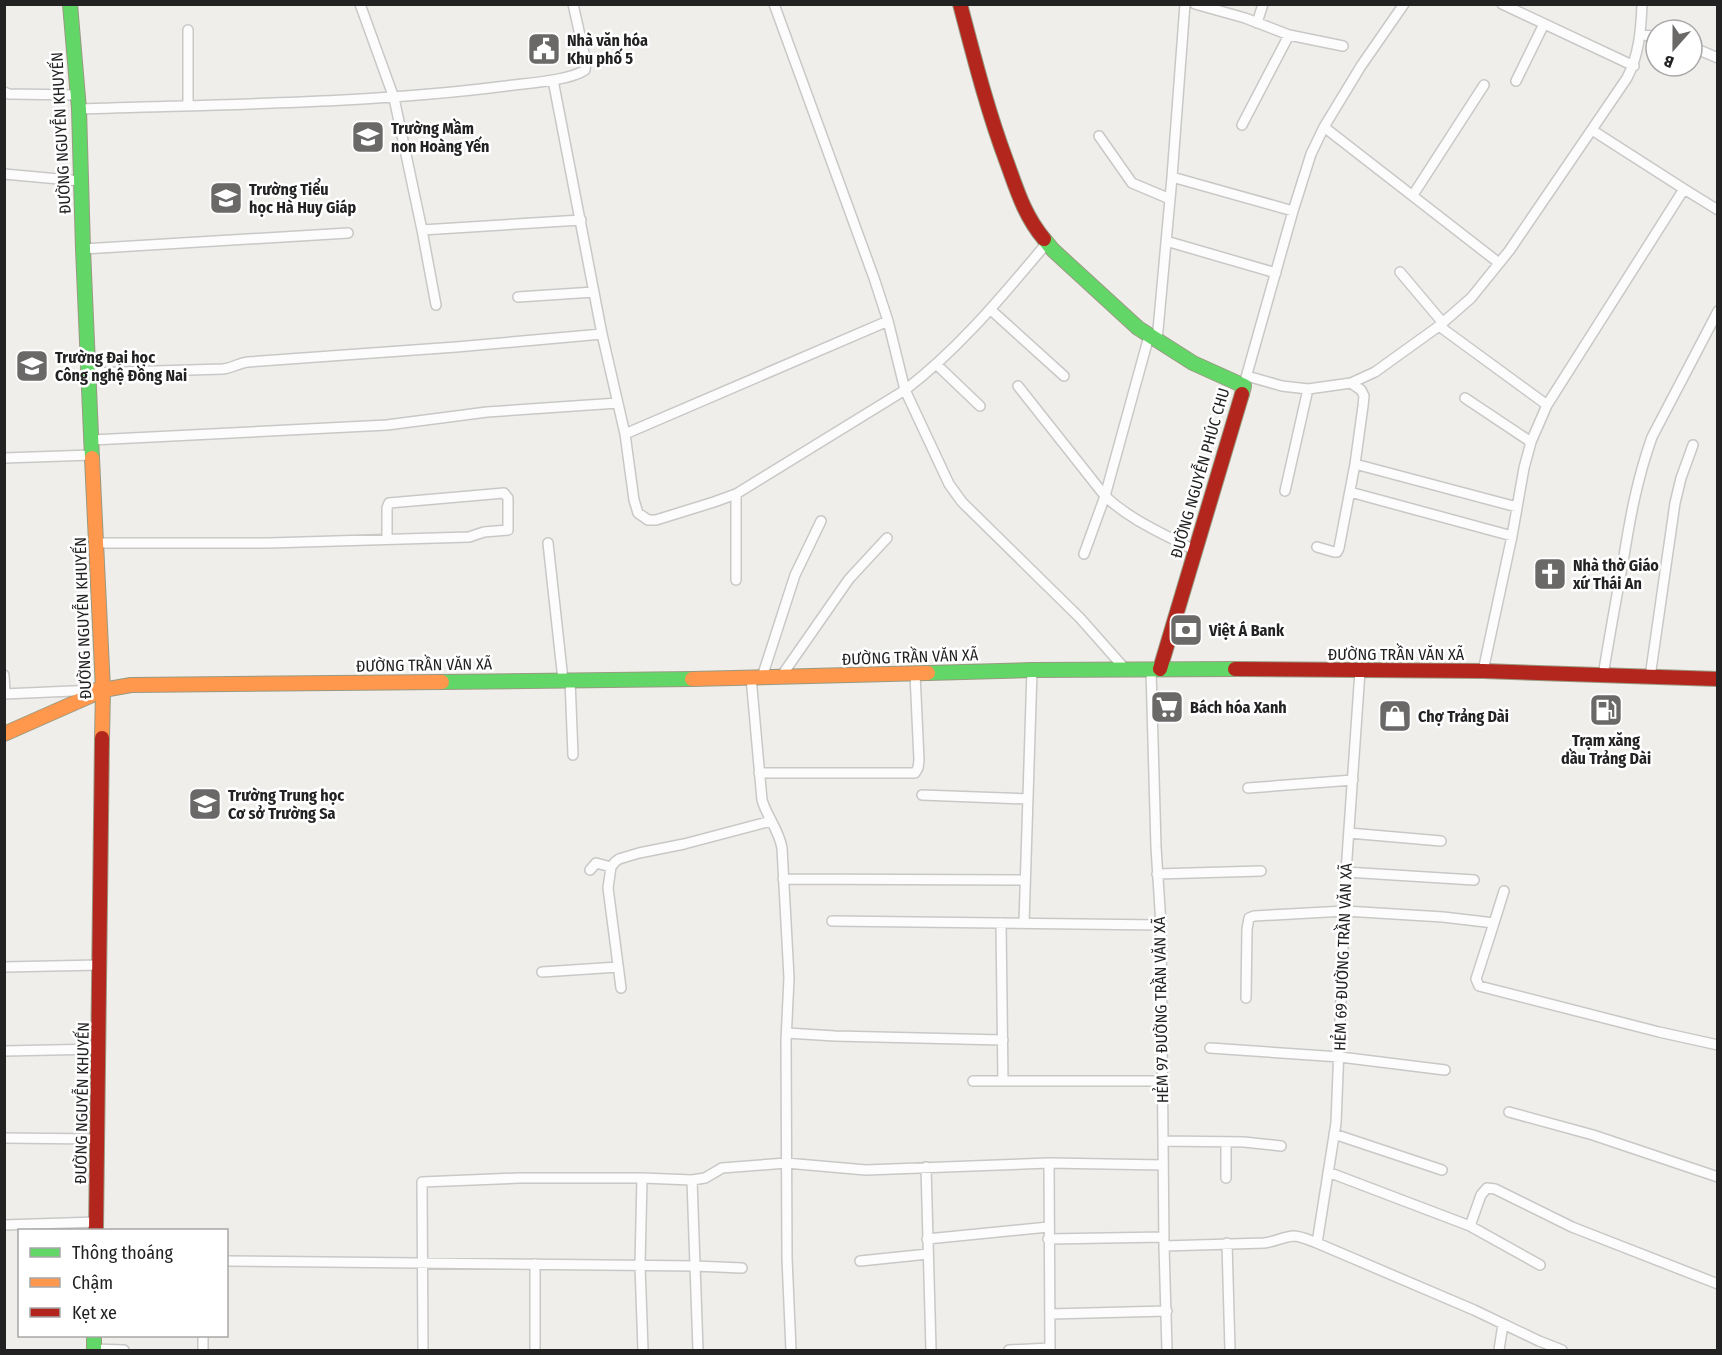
<svg xmlns="http://www.w3.org/2000/svg" width="1722" height="1355" font-family="'Fira Sans Condensed',sans-serif">
  <rect width="100%" height="100%" fill="#f0eeeb"/>
  <g fill="none" stroke-linecap="round" stroke-linejoin="round">
    <defs>
      <path id="street" d="M 360,4 L 394,98 L 422,230 L 436,305
        M 774,4 L 874,278 L 888,321 L 905,390 L 949,484 L 962,502 L 1080,618 L 1126,670
        M 1195,4 L 1245,18 L 1289,35 L 1343,46
        M 1502,4 L 1634,66
        M 1257,23 L 1263,4
        M 1640,35 L 1656,36
        M 1692,47 L 1718,58
        M 553,80 L 602,334 L 625,434 L 634,500 L 638,513 L 648,520 L 656,520 L 714,502 L 736,494 L 905,390 C 960,348 1003,295 1047,243
        M 1516,81 L 1544,24
        M 4,92 L 9,94 L 78,95
        M 188,105 L 188,30
        M 79,109 C 222,104 364,104 506,86 C 526,83 569,81 585,70 L 586,62 L 573,4
        M 1242,125 L 1289,35
        M 1324,127 L 1499,263
        M 1592,130 L 1684,189
        M 1099,136 L 1132,183 L 1170,199
        M 4,174 L 81,181
        M 1172,177 L 1293,211
        M 1413,195 L 1484,85
        M 422,230 L 581,220
        M 1166,241 L 1276,273
        M 83,249 L 348,233
        M 1400,272 L 1443,323
        M 518,297 L 594,292
        M 991,310 L 1064,376
        M 1439,326 L 1547,405
        M 1157,341 L 1172,177 L 1185,4
        M 936,364 L 980,406
        M 89,373 L 223,369 C 232,368 239,363 248,362 L 456,347 L 602,334
        M 1247,376 L 1282,386 L 1308,389 L 1351,383 L 1375,372 L 1439,326 L 1471,298 L 1509,251 L 1627,78 C 1639,55 1641,30 1642,4
        M 1245,381 L 1293,211 L 1311,154 L 1324,127 L 1361,66 L 1404,4
        M 1018,386 L 1105,496 C 1130,520 1164,534 1194,550
        M 1465,398 L 1531,442
        M 625,434 L 888,321
        M 92,440 L 387,425 L 487,412 L 618,403
        M 4,458 L 92,455
        M 1355,464 L 1517,507
        M 1285,491 L 1308,389
        M 1350,492 L 1512,536
        M 96,543 L 269,543 L 469,537 L 484,532 L 508,530 L 508,498 L 504,493 L 389,503 L 387,508 L 387,539
        M 548,543 L 563,680
        M 1317,547 L 1334,552 L 1337,552 L 1339,548 L 1355,464 L 1363,406 L 1364,396 L 1361,390 L 1351,383
        M 1084,554 L 1105,496 L 1149,336
        M 736,580 L 736,494
        M 1151,670 L 1156,847 L 1161,925 L 1164,1246 L 1167,1350
        M 1483,671 L 1512,536 L 1524,468 L 1531,442 L 1547,405 L 1684,189 L 1718,210
        M 4,675 L 5,694
        M 1603,676 C 1609,638 1616,600 1623,562 C 1630,518 1637,479 1652,437 L 1718,311
        M 751,677 L 762,800 C 767,817 779,830 782,848 L 789,978 L 786,1041 L 787,1258 L 791,1350
        M 762,677 L 795,575 L 821,521
        M 1650,677 L 1675,503 L 1681,478 L 1693,445
        M 780,678 L 849,579 L 887,538
        M 570,680 L 573,755
        M 4,694 L 95,690
        M 759,773 L 915,773 L 918,768 L 919,760 L 915,674
        M 1248,788 L 1353,780
        M 922,795 L 1028,799
        M 1349,833 L 1441,841
        M 590,870 L 596,863 L 611,867
        M 1346,872 L 1474,880
        M 1157,874 L 1261,871
        M 783,879 L 1025,880
        M 832,921 L 1161,925
        M 1001,923 L 1003,1081
        M 1024,923 L 1032,670
        M 1494,923 L 1504,891
        M 4,967 L 100,965
        M 542,972 L 618,967
        M 621,988 L 608,888 L 611,867 L 615,862 L 619,859 L 639,853 L 684,844 L 771,821
        M 1246,998 L 1247,929 L 1249,918 L 1254,916 L 1345,911 L 1443,917 L 1494,923 L 1476,979 L 1479,986 L 1659,1032 L 1718,1045
        M 787,1033 L 835,1036 L 1003,1040
        M 1210,1048 L 1340,1057 L 1445,1070
        M 4,1051 L 99,1049
        M 973,1081 L 1162,1081
        M 1509,1112 L 1593,1135 L 1718,1177
        M 1334,1134 L 1442,1170
        M 4,1138 L 98,1139
        M 1163,1141 L 1244,1142 L 1281,1146
        M 1226,1142 L 1226,1178
        M 1049,1163 L 1050,1350
        M 926,1167 L 931,1350
        M 1328,1172 L 1470,1226 L 1481,1195 L 1487,1188 L 1495,1189 L 1572,1227 L 1718,1284
        M 642,1178 L 640,1265 L 643,1350
        M 692,1180 L 698,1350
        M 4,1225 L 97,1222
        M 1470,1226 L 1540,1265
        M 927,1239 L 1048,1227
        M 1048,1239 L 1164,1237
        M 1227,1243 L 1230,1350
        M 1317,1243 L 1336,1123 L 1346,872 L 1360,671
        M 1164,1246 L 1264,1243 C 1274,1242 1283,1237 1293,1236 C 1301,1236 1309,1240 1317,1243 L 1474,1310 L 1539,1341 L 1562,1350
        M 226,1261 L 695,1266 L 742,1268
        M 860,1261 L 928,1254
        M 535,1264 L 535,1350
        M 1050,1314 L 1167,1311
        M 203,1336 L 203,1350
        M 94,1349 L 124,1350
        M 423,1350 L 422,1182 L 519,1178 L 642,1178 L 692,1180 L 705,1178 L 722,1168 L 786,1163 L 866,1170 L 1049,1163 L 1163,1165
        M 1009,1350 L 1050,1348
        M 1499,1350 L 1503,1324"/>
      <path id="fast" d="M 70,4 L 79,109 L 83,249 L 92,458
        M 1044,239 L 1053,250 L 1138,328 L 1193,363 L 1244,386 L 1242,394
        M 928,673 L 1032,670 L 1235,669
        M 442,682 L 692,679
        M 94,1336 L 94,1350"/>
      <path id="slow" d="M 92,458 L 103,690 L 102,738
        M 692,679 L 928,673
        M 103,690 L 131,685 L 442,682
        M 4,734 L 90,696 L 96,690"/>
      <path id="jam" d="M 960,4 C 974,57 987,109 1006,160 C 1017,190 1024,215 1044,239
        M 1160,669 L 1242,394
        M 1235,669 L 1483,671 L 1718,679
        M 96,1230 L 102,738"/>
    </defs>
    <use href="#street" stroke="#c9c8c7" stroke-width="12"/>
    <use href="#fast" stroke="#999a82" stroke-width="16"/>
    <use href="#slow" stroke="#999a82" stroke-width="16"/>
    <use href="#jam" stroke="#999a82" stroke-width="16"/>
    <use href="#street" stroke="#fdfcfc" stroke-width="9"/>
    <use href="#fast" stroke="#63d668" stroke-width="14"/>
    <use href="#slow" stroke="#ff974d" stroke-width="14"/>
    <use href="#jam" stroke="#b3261e" stroke-width="14"/>
  </g>
  <defs>
    <symbol id="civic-square" viewBox="-11 -11 22 22"><rect x="-9" y="-9" width="18" height="18" rx="4" fill="#6a6968" stroke="#fff"/><path d="M-.6-6.5H3V-4.5H.6V-3L4-1V1h2V6H-6V1h2V-1L-.6-3ZM-1.2 2.5V6h2.4V2.5Z" fill="#fff"/></symbol>
    <symbol id="school-square" viewBox="-11 -11 22 22"><rect x="-9" y="-9" width="18" height="18" rx="4" fill="#6a6968" stroke="#fff"/><path d="M0-5L7-2L0 1L-7-2ZM-4 1L0 2.5L4 1V4Q0 6-4 4Z" fill="#fff"/></symbol>
    <symbol id="university-square" viewBox="-11 -11 22 22"><rect x="-9" y="-9" width="18" height="18" rx="4" fill="#6a6968" stroke="#fff"/><path d="M0-5L7-2L0 1L-7-2ZM-4 1L0 2.5L4 1V4Q0 6-4 4Z" fill="#fff"/></symbol>
    <symbol id="church-square" viewBox="-11 -11 22 22"><rect x="-9" y="-9" width="18" height="18" rx="4" fill="#6a6968" stroke="#fff"/><path d="M-1.2-6h2.4v3.5h3.3v2.4h-3.3V6h-2.4V-.1h-3.3v-2.4h3.3Z" fill="#fff"/></symbol>
    <symbol id="bank-square" viewBox="-11 -11 22 22"><rect x="-9" y="-9" width="18" height="18" rx="4" fill="#6a6968" stroke="#fff"/><path d="M-6-4H6V4H-6ZM0-2.3a2.3 2.3 0 1 0 0 4.6a2.3 2.3 0 1 0 0-4.6Z" fill="#fff"/></symbol>
    <symbol id="supermarket-square" viewBox="-11 -11 22 22"><rect x="-9" y="-9" width="18" height="18" rx="4" fill="#6a6968" stroke="#fff"/><path d="M-6-5.5h2.5l.6 2H6L4.5 2H-2.5L-4.4-4H-6ZM-1.5 3.2a1.3 1.3 0 1 0 .1 0ZM3 3.2a1.3 1.3 0 1 0 .1 0Z" fill="#fff"/></symbol>
    <symbol id="fuel-square" viewBox="-11 -11 22 22"><rect x="-9" y="-9" width="18" height="18" rx="4" fill="#6a6968" stroke="#fff"/><path d="M-5.5-6h7V0h2V4h1.3V-2.5L3-4.5l.8-.8L6-3V5H2.5V1h-1V6h-7ZM-4.2-4.7v3.2H.2V-4.7Z" fill="#fff"/></symbol>
    <symbol id="shop-square" viewBox="-11 -11 22 22"><rect x="-9" y="-9" width="18" height="18" rx="4" fill="#6a6968" stroke="#fff"/><path d="M-5-2.5h2.3a2.7 3.5 0 0 1 5.4 0H5L5.5 6h-11ZM-1.5-2.5h3a1.5 2.3 0 0 0-3 0Z" fill="#fff"/></symbol>
  </defs>
  <g fill-rule="evenodd">
    <use href="#civic-square" x="525" y="30" width="38" height="38"/>
    <use href="#school-square" x="349" y="118" width="38" height="38"/>
    <use href="#school-square" x="207" y="179" width="38" height="38"/>
    <use href="#university-square" x="13" y="347" width="38" height="38"/>
    <use href="#church-square" x="1531" y="555" width="38" height="38"/>
    <use href="#bank-square" x="1167" y="611" width="38" height="38"/>
    <use href="#supermarket-square" x="1148" y="688" width="38" height="38"/>
    <use href="#fuel-square" x="1587" y="691" width="38" height="38"/>
    <use href="#shop-square" x="1376" y="697" width="38" height="38"/>
    <use href="#school-square" x="186" y="785" width="38" height="38"/>
  </g>
  <g text-anchor="middle" dominant-baseline="central" stroke-width="5" stroke-linejoin="round" paint-order="stroke">
    <g font-size="16" font-weight="bold" fill="#222" stroke="#fff" text-anchor="start">
      <text x="567" y="40">Nhà văn hóa<tspan x="567" dy="18">Khu phố 5</tspan></text>
      <text x="391" y="128">Trường Mầm<tspan x="391" dy="18">non Hoàng Yến</tspan></text>
      <text x="249" y="189">Trường Tiểu<tspan x="249" dy="18">học Hà Huy Giáp</tspan></text>
      <text x="55" y="357">Trường Đại học<tspan x="55" dy="18">Công nghệ Đồng Nai</tspan></text>
      <text x="1573" y="565">Nhà thờ Giáo<tspan x="1573" dy="18">xứ Thái An</tspan></text>
      <text x="1209" y="630">Việt Á Bank</text>
      <text x="1190" y="707">Bách hóa Xanh</text>
      <text x="1418" y="716">Chợ Trảng Dài</text>
      <text x="1606" y="740" text-anchor="middle">Trạm xăng<tspan x="1606" dy="18">dầu Trảng Dài</tspan></text>
      <text x="228" y="795">Trường Trung học<tspan x="228" dy="18">Cơ sở Trường Sa</tspan></text>
    </g>
    <g font-size="16" fill="#222" stroke="#fff">
      <text transform="translate(61 133) rotate(-93)">ĐƯỜNG NGUYỄN KHUYẾN</text>
      <text transform="translate(1200 473) rotate(-74)">ĐƯỜNG NGUYỄN PHÚC CHU</text>
      <text transform="translate(83 618) rotate(-92)">ĐƯỜNG NGUYỄN KHUYẾN</text>
      <text x="1396" y="654">ĐƯỜNG TRẦN VĂN XÃ</text>
      <text transform="translate(910 657) rotate(-2)">ĐƯỜNG TRẦN VĂN XÃ</text>
      <text transform="translate(424 665) rotate(-1)">ĐƯỜNG TRẦN VĂN XÃ</text>
      <text transform="translate(1343 957) rotate(-88)">HẺM 69 ĐƯỜNG TRẦN VĂN XÃ</text>
      <text transform="translate(1161 1010) rotate(-91)">HẺM 97 ĐƯỜNG TRẦN VĂN XÃ</text>
      <text transform="translate(82 1103) rotate(-89)">ĐƯỜNG NGUYỄN KHUYẾN</text>
    </g>
  </g>
  <rect width="1722" height="1355" fill="none" stroke="#222222" stroke-width="12"/>
  <rect x="18" y="1229" width="210" height="108" fill="#ffffff" stroke="#a7a7a7" stroke-width="1.5"/>
  <rect x="30" y="1248" width="30" height="9" fill="#63d668" stroke="#a7a7a7" stroke-width="1.5"/>
  <text x="72" y="1259" font-size="18" fill="#222222">Thông thoáng</text>
  <rect x="30" y="1278" width="30" height="9" fill="#ff974d" stroke="#a7a7a7" stroke-width="1.5"/>
  <text x="72" y="1289" font-size="18" fill="#222222">Chậm</text>
  <rect x="30" y="1308" width="30" height="9" fill="#b3261e" stroke="#a7a7a7" stroke-width="1.5"/>
  <text x="72" y="1319" font-size="18" fill="#222222">Kẹt xe</text>
  <g transform="translate(1674 48) rotate(201)"><circle r="28" fill="#ffffff" stroke="#a7a7a7" stroke-width="1.5"/>
  <path d="M0-4.5L10 22L0 15L-10 22Z" fill="#6a6968"/>
  <text y="-9" font-size="16" font-weight="bold" text-anchor="middle" fill="#222222">B</text>
  </g>
</svg>
